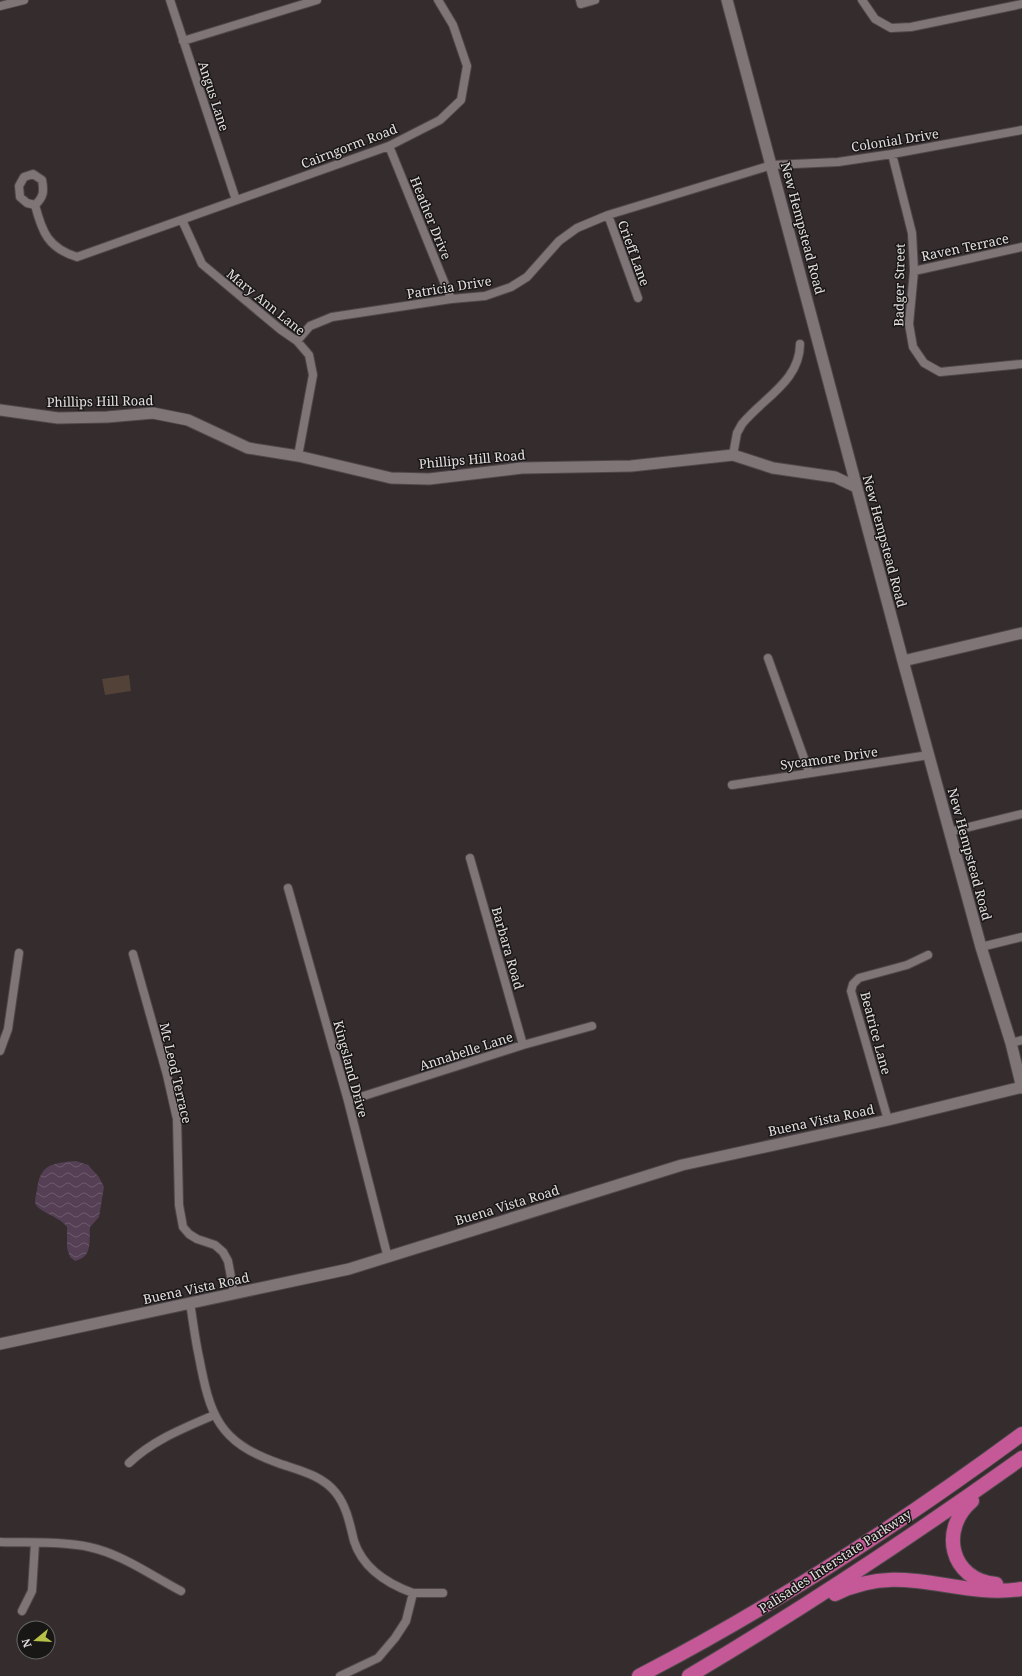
<svg xmlns="http://www.w3.org/2000/svg" width="1022" height="1676" font-family="'Noto Serif',serif">
  <defs>
    <pattern id="water-waves" width="16" height="10" patternUnits="userSpaceOnUse"><rect width="16" height="10" fill="#553f55"/><path d="M0 5q4-4 8 0t8 0" fill="none" stroke="#6d5a6d"/></pattern>
  </defs>
  <rect width="100%" height="100%" fill="#342c2d"/>
  <path fill="#534238" d="M 129,675 L 131,691 L 105,695 L 102,679 Z"/>
  <path fill="url(#water-waves)" d="M 76,1161 L 88,1165 L 99,1177 L 104,1187 L 99,1217 L 90,1227 C 89,1241 93,1257 75,1261 L 70,1257 L 67,1248 L 67,1227 C 60,1217 40,1212 36,1205 C 34,1201 36,1195 37,1190 C 40,1164 52,1163 76,1161 Z"/>
  <g fill="none" stroke-linecap="round" stroke-linejoin="round">
    <defs>
      <path id="street" d="M 170,0 L 236,200
        M 580,0 L 581,4 L 595,0
        M 862,0 L 875,19 L 891,28 L 911,27 L 1022,4
        M 0,6 L 24,0
        M 183,41 L 317,0
        M 389,146 L 451,299
        M 892,154 L 912,233 L 914,271 L 909,324 L 913,347 L 924,363 L 940,372 L 1022,364
        M 35,205 L 27,203 L 20,197 L 19,186 L 24,177 L 33,174 L 42,180 C 44,191 44,197 35,205 C 42,232 48,248 77,257 L 389,146 L 440,120 L 461,100 L 467,66 L 453,25 L 438,0
        M 608,215 L 638,298
        M 182,220 L 202,264 L 281,330 L 297,341 L 309,355 L 313,375 L 298,456
        M 914,271 L 1022,247
        M 297,341 L 310,326 L 332,317 L 451,299 L 485,296 L 511,287 L 527,277 L 559,241 L 577,228 L 608,215 L 772,165 L 838,162 L 892,154 L 1022,130
        M 733,455 L 737,433 L 742,424 C 763,398 800,381 800,344
        M 768,658 L 809,772
        M 732,785 L 929,755
        M 949,832 L 1022,814
        M 470,858 L 523,1045
        M 288,888 L 348,1101 L 388,1258
        M 981,947 L 1022,937
        M 133,954 L 167,1075 L 177,1119 L 179,1205 L 183,1227 L 189,1234 L 197,1239 L 215,1245 L 223,1252 L 228,1261 L 234,1293
        M 1011,1043 L 1022,1040
        M 0,1051 L 8,1029 L 19,953
        M 348,1101 L 523,1045 L 592,1026
        M 888,1120 L 851,991 L 853,984 L 859,978 L 907,965 L 928,955
        M 190,1303 C 193,1321 195,1339 199,1357 C 210,1415 218,1442 278,1463 C 298,1470 322,1475 336,1493 C 347,1507 350,1525 354,1541 C 363,1569 388,1584 413,1593 L 406,1621 L 395,1638 L 378,1658 L 340,1676
        M 129,1463 C 153,1440 184,1428 214,1415
        M 0,1542 C 29,1543 61,1541 89,1547 C 122,1554 152,1576 181,1591
        M 413,1593 L 443,1593
        M 22,1611 L 32,1591 L 35,1543"/>
      <path id="secondary" d="M 727,0 L 903,661 L 981,947 L 1011,1043 L 1022,1088
        M 0,410 L 58,418 L 107,417 L 153,413 L 188,420 L 248,448 L 298,456 L 391,478 L 429,479 L 522,468 L 631,466 L 733,455 L 773,468 L 835,477 L 856,487
        M 903,661 L 1022,633
        M 0,1344 L 349,1269 L 682,1165 L 888,1120 L 1022,1087"/>
      <path id="highway" d="M 972,1501 C 939,1529 950,1580 996,1584
        M 835,1594 C 904,1560 954,1599 1022,1589
        M 639,1676 C 774,1606 900,1524 1022,1434
        M 689,1676 C 804,1608 914,1535 1022,1458"/>
    </defs>
    <use href="#street" stroke="#4f484a" stroke-width="10"/>
    <use href="#secondary" stroke="#4f484a" stroke-width="13"/>
    <use href="#highway" stroke="#4f484a" stroke-width="16"/>
    <use href="#street" stroke="#7f7576" stroke-width="8"/>
    <use href="#secondary" stroke="#7f7576" stroke-width="11"/>
    <use href="#highway" stroke="#c55997" stroke-width="14"/>
  </g>
  <g text-anchor="middle" dominant-baseline="central" stroke-width="3" stroke-linejoin="round" paint-order="stroke">
    <g font-size="13" fill="#e2ddde" stroke="#191616">
      <text transform="translate(214 96) rotate(72)">Angus Lane</text>
      <text transform="translate(895 140) rotate(-9)">Colonial Drive</text>
      <text transform="translate(349 146) rotate(-21)">Cairngorm Road</text>
      <text transform="translate(431 218) rotate(68)">Heather Drive</text>
      <text transform="translate(803 228) rotate(75)">New Hempstead Road</text>
      <text transform="translate(965 247) rotate(-12)">Raven Terrace</text>
      <text transform="translate(634 253) rotate(70)">Crieff Lane</text>
      <text transform="translate(899 285) rotate(-89)">Badger Street</text>
      <text transform="translate(449 287) rotate(-9)">Patricia Drive</text>
      <text transform="translate(266 302) rotate(39)">Mary Ann Lane</text>
      <text transform="translate(100 401) rotate(-1)">Phillips Hill Road</text>
      <text transform="translate(472 459) rotate(-5)">Phillips Hill Road</text>
      <text transform="translate(885 541) rotate(75)">New Hempstead Road</text>
      <text transform="translate(829 758) rotate(-8)">Sycamore Drive</text>
      <text transform="translate(970 854) rotate(75)">New Hempstead Road</text>
      <text transform="translate(508 948) rotate(74)">Barbara Road</text>
      <text transform="translate(876 1033) rotate(75)">Beatrice Lane</text>
      <text transform="translate(466 1051) rotate(-18)">Annabelle Lane</text>
      <text transform="translate(351 1069) rotate(75)">Kingsland Drive</text>
      <text transform="translate(176 1073) rotate(77)">Mc Leod Terrace</text>
      <text transform="translate(821 1120) rotate(-12)">Buena Vista Road</text>
      <text transform="translate(507 1205) rotate(-17)">Buena Vista Road</text>
      <text transform="translate(196 1288) rotate(-12)">Buena Vista Road</text>
      <text transform="translate(835 1561) rotate(-33)">Palisades Interstate Parkway</text>
    </g>
  </g>
  <g transform="translate(36 1640) rotate(252)"><circle r="19" fill="#191616" stroke="#696666"/>
  <path d="M0-3L7 15L0 10L-7 15Z" fill="#b8c147"/>
  <text y="-6" font-size="11" font-weight="bold" text-anchor="middle" fill="#e2ddde">N</text>
  </g>
</svg>
